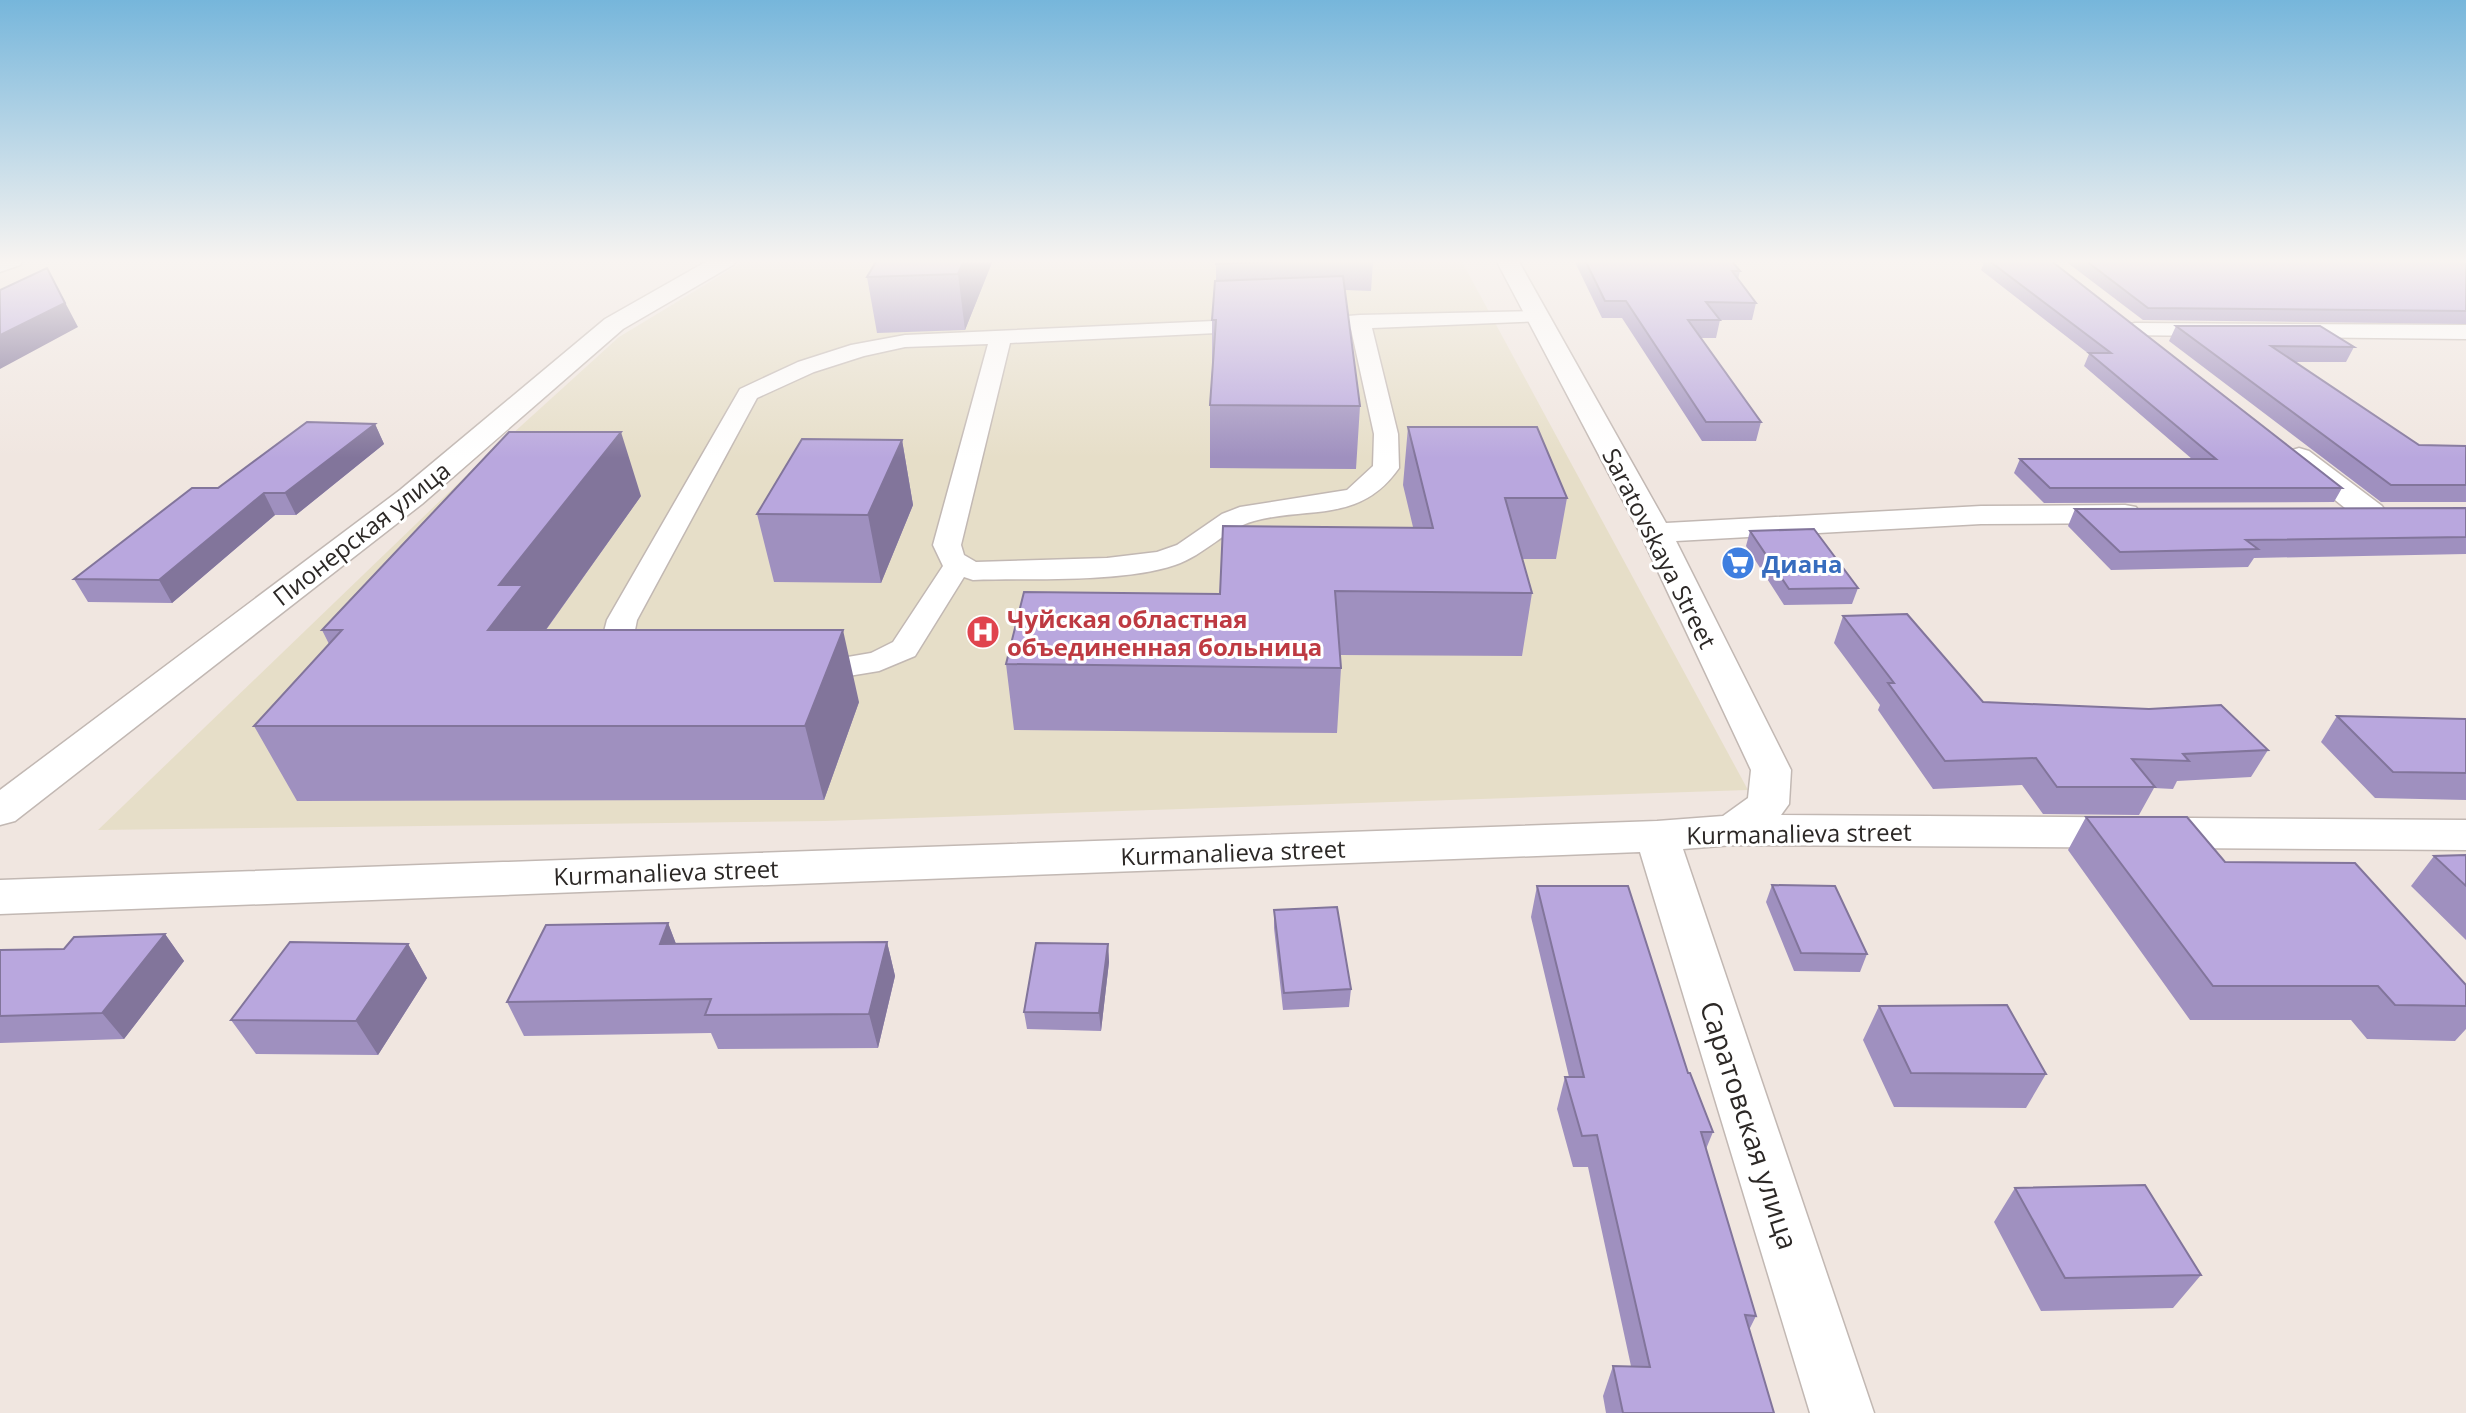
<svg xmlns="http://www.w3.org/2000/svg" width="2466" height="1413" font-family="'Open Sans',sans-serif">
  <rect width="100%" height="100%" fill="#f0e6e0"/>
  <path fill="#e6dec8" d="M 746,260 L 1461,260 L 1748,790 L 825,821 L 98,830 L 469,473 L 619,337 Z"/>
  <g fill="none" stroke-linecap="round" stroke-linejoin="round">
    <defs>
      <path id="service" d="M 1538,311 L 1545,313 L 1548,317 L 1545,321 L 1372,328 L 1398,434 L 1399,468 C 1360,524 1309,506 1254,521 C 1227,528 1205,555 1175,565 C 1123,583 1030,578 973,580 L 964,577 L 915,656 L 879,671 L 806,683 L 795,680 L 790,673 L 795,666 L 871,653 L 893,642 L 943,566 L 933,545 L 988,344 L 905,347 L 864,356 L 814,372 L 757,398 L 637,620 L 632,645 L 653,667 L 648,674 C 626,679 612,664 600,647 L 607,620 L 740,389 L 798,362 L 851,345 L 905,335 L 1258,319 L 1265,321 L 1269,325 L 1265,329 L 1258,331 L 1010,343 L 961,545 L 964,555 L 976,562 L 1107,558 L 1157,552 L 1177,545 L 1222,514 L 1240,507 L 1347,490 L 1373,466 L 1374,434 L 1351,329 L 1305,330 L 1298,328 L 1294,324 L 1298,320 L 1360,315 Z"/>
      <path id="minor" d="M 709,260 L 736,260 L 733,265 L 623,329 L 422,504 L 15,821 L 0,825 L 0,790 L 400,490 L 605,319 Z
        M 1496,260 L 1518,260 L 1666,523 L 1981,506 L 2125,505 L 2136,507 L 2141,514 L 2136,521 L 2125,523 L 1981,524 L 1676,541 L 1791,770 L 1789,804 L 1781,815 L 2466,820 L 2466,850 L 1733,845 L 1683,849 L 1874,1413 L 1810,1413 L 1640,852 L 0,914 L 0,880 L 1657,821 L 1723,816 L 1748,798 L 1751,770 L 1640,533 Z
        M 2135,323 L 2466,325 L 2466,339 L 2126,335 L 2123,330 L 2126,325 Z
        M 2299,448 L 2309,451 L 2382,506 L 2387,513 L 2382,520 L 2371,522 L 2360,520 L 2289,463 L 2284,457 L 2289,451 Z"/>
      <path id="secondary" d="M 0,260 L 23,260 L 20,265 L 0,272 Z"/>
    </defs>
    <use href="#service" stroke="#c2b8b3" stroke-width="3"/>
    <use href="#minor" stroke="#c2b8b3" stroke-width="3"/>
    <use href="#secondary" stroke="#c2b8b3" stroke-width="3"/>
    <use href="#service" fill="#fff" fill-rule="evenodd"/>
    <use href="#minor" fill="#fff" fill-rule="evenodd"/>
    <use href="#secondary" fill="#fff" fill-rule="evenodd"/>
  </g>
  <path fill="#9f90bf" d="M 877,260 L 993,260 L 965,330 L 877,333 L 867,277 Z
    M 1216,260 L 1373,260 L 1371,291 L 1345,290 L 1360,406 L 1356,469 L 1210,468 L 1210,405 L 1212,370 L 1212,320 L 1216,281 Z
    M 1574,260 L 1731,260 L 1740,271 L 1738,279 L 1756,303 L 1752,320 L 1720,320 L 1716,338 L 1700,338 L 1761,422 L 1756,441 L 1702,441 L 1622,318 L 1602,318 Z
    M 1985,260 L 2050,260 L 2342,488 L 2334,502 L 2044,503 L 2014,473 L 2020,459 L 2192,459 L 2084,366 L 2089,354 L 1981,270 Z
    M 2064,260 L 2466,260 L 2466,324 L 2143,320 Z
    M 2176,326 L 2354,347 L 2346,362 L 2294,362 L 2419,445 L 2466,446 L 2466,502 L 2381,502 L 2169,341 Z
    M 375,424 L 384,444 L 296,515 L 275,515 L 172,603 L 88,602 L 74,579 L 218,488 Z
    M 1408,427 L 1567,498 L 1556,559 L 1522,559 L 1532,593 L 1522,656 L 1340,655 L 1341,668 L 1337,733 L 1014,730 L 1006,664 L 1220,594 L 1413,527 L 1403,485 Z
    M 902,440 L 913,505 L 881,583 L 774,582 L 757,514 Z
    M 641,496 L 546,630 L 859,702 L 824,800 L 297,801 L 254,726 L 329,644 L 322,630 Z
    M 2466,508 L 2466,554 L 2254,558 L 2248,567 L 2111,570 L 2068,526 L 2075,509 Z
    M 1750,531 L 1858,588 L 1852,604 L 1784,605 L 1746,546 Z
    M 1843,616 L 1983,702 L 2268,750 L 2251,777 L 2177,781 L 2173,789 L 2154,788 L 2139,815 L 2043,814 L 2022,785 L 1933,789 L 1878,710 L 1880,705 L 1834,643 Z
    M 2337,716 L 2466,719 L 2466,800 L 2375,798 L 2321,742 Z
    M 2086,817 L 2225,862 L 2466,985 L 2466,1029 L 2455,1041 L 2367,1039 L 2351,1020 L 2190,1020 L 2068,850 Z
    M 2466,855 L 2466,940 L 2411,886 L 2434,856 Z
    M 1772,885 L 1867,954 L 1860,972 L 1794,971 L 1766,902 Z
    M 1537,886 L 1688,1073 L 1713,1132 L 1706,1149 L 1756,1316 L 1749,1330 L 1774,1413 L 1606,1413 L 1603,1396 L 1613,1366 L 1631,1366 L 1588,1167 L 1573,1167 L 1557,1109 L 1565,1077 L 1569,1077 L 1531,917 Z
    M 1274,910 L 1351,989 L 1349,1007 L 1283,1010 L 1274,928 Z
    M 668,923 L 676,944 L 887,942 L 895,976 L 878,1048 L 718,1049 L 711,1033 L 524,1036 L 507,1002 Z
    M 165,934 L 184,961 L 124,1039 L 0,1043 L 0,950 L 64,949 Z
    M 408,944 L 427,978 L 378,1055 L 256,1054 L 231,1020 Z
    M 1108,944 L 1109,962 L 1101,1031 L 1027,1029 L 1024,1012 Z
    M 1879,1006 L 2046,1074 L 2026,1108 L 1894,1107 L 1863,1040 Z
    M 2015,1188 L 2201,1275 L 2173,1308 L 2041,1311 L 1994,1222 Z"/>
  <path fill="#82759b" d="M 964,260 L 993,260 L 965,330 L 958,274 Z
    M 47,268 L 78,327 L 0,369 L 0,335 Z
    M 375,424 L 384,444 L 296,515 L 285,493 Z
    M 621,432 L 641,496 L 542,635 L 488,630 L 499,585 Z
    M 902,440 L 913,505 L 881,583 L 868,515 Z
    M 264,493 L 275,515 L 172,603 L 159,580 Z
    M 843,630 L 859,702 L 824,800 L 805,726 Z
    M 668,923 L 681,957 L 660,944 Z
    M 165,934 L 184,961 L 124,1039 L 102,1013 Z
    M 887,942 L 895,976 L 878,1048 L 869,1014 Z
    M 408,944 L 427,978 L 378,1055 L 356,1021 Z
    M 1108,944 L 1109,962 L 1101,1031 L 1099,1013 Z"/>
  <path fill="#b9a7de" stroke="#82759b" stroke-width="2" d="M 877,260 L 964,260 L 958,274 L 867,277 Z
    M 1216,260 L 1310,260 L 1216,264 Z
    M 1585,260 L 1731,260 L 1740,271 L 1732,271 L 1756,303 L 1706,302 L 1720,320 L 1688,320 L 1761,422 L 1706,422 L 1626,301 L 1605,301 Z
    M 1988,260 L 2050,260 L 2342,488 L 2050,488 L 2020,459 L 2216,459 L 2089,353 L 2111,353 Z
    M 2085,260 L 2466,260 L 2466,311 L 2148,308 Z
    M 47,268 L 65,303 L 0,335 L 0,290 Z
    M 1343,276 L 1360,406 L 1210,405 L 1216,320 L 1212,320 L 1215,281 Z
    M 2176,326 L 2320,326 L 2354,347 L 2271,346 L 2419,445 L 2466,446 L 2466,485 L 2391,485 Z
    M 307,422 L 375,424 L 285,493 L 264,493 L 159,580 L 74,579 L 192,488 L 218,488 Z
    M 1408,427 L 1537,427 L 1567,498 L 1505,498 L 1532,593 L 1335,591 L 1341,668 L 1006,664 L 1024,592 L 1220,594 L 1223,526 L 1433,528 Z
    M 509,432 L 621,432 L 499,585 L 523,585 L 488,630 L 843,630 L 805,726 L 254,726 L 342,630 L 322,630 Z
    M 802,439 L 902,440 L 868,515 L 757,514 Z
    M 2466,508 L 2466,537 L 2246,540 L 2258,549 L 2120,552 L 2075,509 Z
    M 1814,529 L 1858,588 L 1789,589 L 1750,531 Z
    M 1907,614 L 1983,702 L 2149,709 L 2221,705 L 2268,750 L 2183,754 L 2189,761 L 2132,759 L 2155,787 L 2057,787 L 2036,758 L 1945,761 L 1888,683 L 1894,683 L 1843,616 Z
    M 2337,716 L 2466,719 L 2466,773 L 2393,772 Z
    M 2086,817 L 2187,817 L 2225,862 L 2355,863 L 2466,985 L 2466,1006 L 2395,1005 L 2378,986 L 2213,986 Z
    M 2466,855 L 2466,886 L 2434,856 Z
    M 1772,885 L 1835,886 L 1867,954 L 1801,953 Z
    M 1537,886 L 1628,886 L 1688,1073 L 1690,1073 L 1713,1132 L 1701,1132 L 1756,1316 L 1745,1315 L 1774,1413 L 1623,1413 L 1613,1366 L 1650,1367 L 1597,1135 L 1582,1136 L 1565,1077 L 1584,1077 Z
    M 1337,907 L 1351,989 L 1284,993 L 1274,910 Z
    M 668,923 L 660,944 L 887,942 L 869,1014 L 705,1015 L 711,999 L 507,1002 L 546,925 Z
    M 165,934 L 102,1013 L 0,1016 L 0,950 L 64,949 L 74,937 Z
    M 290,942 L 408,944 L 356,1021 L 231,1020 Z
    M 1036,943 L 1108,944 L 1099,1013 L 1024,1012 Z
    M 2007,1005 L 2046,1074 L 1911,1073 L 1879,1006 Z
    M 2145,1185 L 2201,1275 L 2065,1278 L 2015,1188 Z"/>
  <linearGradient id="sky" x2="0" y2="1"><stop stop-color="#76b6db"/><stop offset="0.57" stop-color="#f8f4f1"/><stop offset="1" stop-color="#f8f4f1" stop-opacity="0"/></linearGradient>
  <rect width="2466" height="458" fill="url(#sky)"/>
  <defs>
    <symbol id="supermarket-disc" viewBox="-11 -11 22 22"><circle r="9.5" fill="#3f7fe0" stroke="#fff"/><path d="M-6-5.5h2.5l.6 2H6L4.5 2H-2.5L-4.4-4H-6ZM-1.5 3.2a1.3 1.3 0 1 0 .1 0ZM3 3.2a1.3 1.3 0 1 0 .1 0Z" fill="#fff"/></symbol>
    <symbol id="hospital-disc" viewBox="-11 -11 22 22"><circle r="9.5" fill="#e0444e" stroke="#fff"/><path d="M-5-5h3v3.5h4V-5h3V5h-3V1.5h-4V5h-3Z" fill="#fff"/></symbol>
  </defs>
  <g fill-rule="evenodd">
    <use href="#supermarket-disc" x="1719" y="544" width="38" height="38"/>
    <use href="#hospital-disc" x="964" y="613" width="38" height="38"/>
  </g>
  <g text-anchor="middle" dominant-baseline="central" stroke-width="6" stroke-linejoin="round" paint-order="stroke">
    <g font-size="24" fill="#2c2826" stroke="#fff">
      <text transform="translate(361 533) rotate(-38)">Пионерская улица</text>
      <text transform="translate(1660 548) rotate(63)">Saratovskaya Street</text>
      <text transform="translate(1799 833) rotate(-1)">Kurmanalieva street</text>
      <text transform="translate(1233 852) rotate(-2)">Kurmanalieva street</text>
      <text transform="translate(666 872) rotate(-2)">Kurmanalieva street</text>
    </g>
    <g font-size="24" font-weight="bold" fill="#366cbe" stroke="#fff" text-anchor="start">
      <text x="1762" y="563">Диана</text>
    </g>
    <g font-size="24" font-weight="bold" fill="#be3a42" stroke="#fff" text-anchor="start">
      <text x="1007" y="618">Чуйская областная<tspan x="1007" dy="28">объединенная больница</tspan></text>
    </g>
    <g font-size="28" fill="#2c2826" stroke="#fff">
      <text transform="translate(1750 1125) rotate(72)">Саратовская улица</text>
    </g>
  </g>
</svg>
